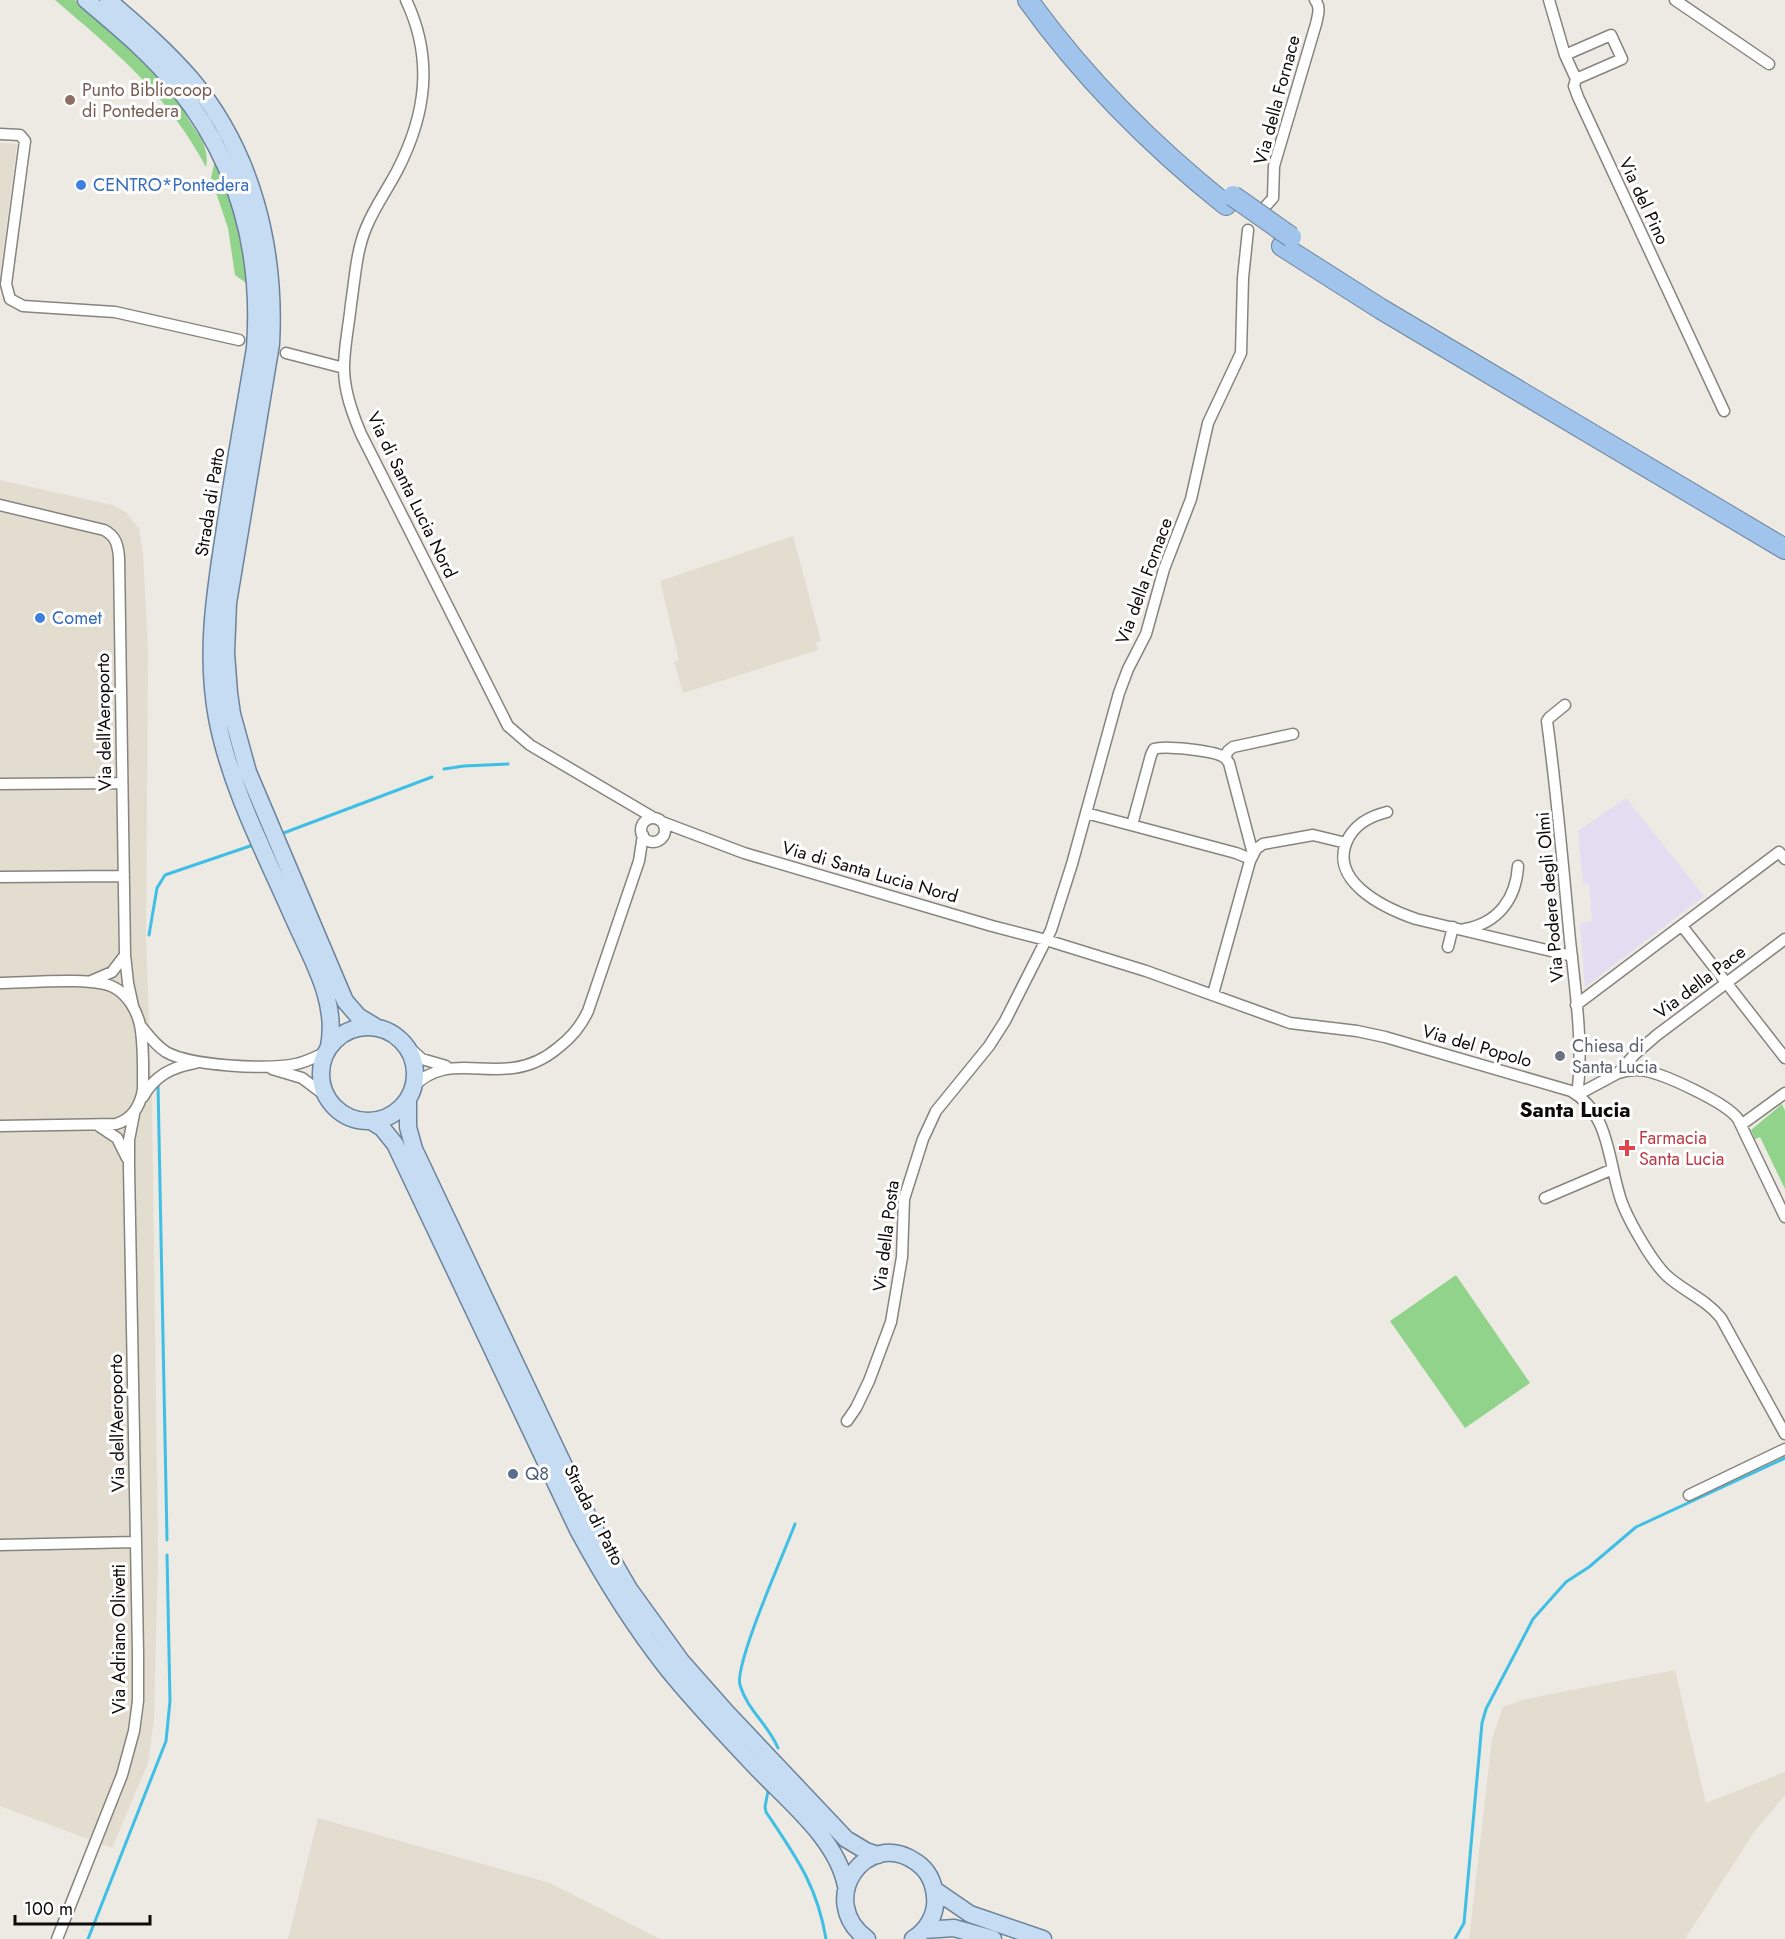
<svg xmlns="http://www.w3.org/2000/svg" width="1785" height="1939" font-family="Jost,sans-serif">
  <rect width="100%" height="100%" fill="#edeae3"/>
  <path fill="#e2ddcf" d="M 0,143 L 17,144 L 0,275 Z
    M 0,480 L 112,505 L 126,512 L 139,529 L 143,553 L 148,651 L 146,941 L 152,1103 L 158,1558 L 154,1719 L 148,1763 L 112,1848 L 0,1806 Z
    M 793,536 L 821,641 L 816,643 L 818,650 L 683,693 L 674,662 L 679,660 L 660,581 Z
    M 1675,1670 L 1706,1803 L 1785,1772 L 1785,1795 L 1754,1832 L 1685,1939 L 1469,1939 L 1492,1739 L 1503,1707 L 1526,1699 Z
    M 318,1818 L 550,1883 L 660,1939 L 288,1939 Z"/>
  <path fill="#e3ddf2" d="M 1626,798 L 1704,896 L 1585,987 L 1580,923 L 1592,921 L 1589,884 L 1583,884 L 1578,831 Z"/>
  <path fill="#92d38c" d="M 55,0 L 75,0 C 111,32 150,62 179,100 C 183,106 185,114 189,121 C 199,135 210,149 206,167 C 167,94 117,53 55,0 Z
    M 215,160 L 239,217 L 249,285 L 235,275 L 228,228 L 211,178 Z
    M 1782,1104 L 1785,1111 L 1785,1189 L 1760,1137 L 1755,1139 L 1751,1130 Z
    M 1456,1275 L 1530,1383 L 1465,1428 L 1390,1321 Z"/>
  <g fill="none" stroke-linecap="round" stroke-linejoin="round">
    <path stroke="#3fbfe5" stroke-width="3" d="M 444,769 L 464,766 L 508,764
      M 281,834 L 432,777
      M 149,935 L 157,888 L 165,875 L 253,845
      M 158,1084 L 167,1540
      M 778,1748 C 769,1725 747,1710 740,1685 C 734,1664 785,1551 795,1524
      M 768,1791 L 765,1807 L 766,1812 C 796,1857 817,1885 826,1939
      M 88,1939 L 166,1741 L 170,1701 L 167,1555
      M 1455,1939 L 1464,1923 L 1482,1723 L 1486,1709 L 1533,1619 L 1566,1582 L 1589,1567 L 1636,1527 L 1785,1458"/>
    <defs>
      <path id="street" d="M 406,0 C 434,59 426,115 397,171 C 387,190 374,208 366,228 C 356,252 355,279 351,304 C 349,325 344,347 344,368 C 344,391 352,413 361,434 L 508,726 L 530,745 L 654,818
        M 1549,0 L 1565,55 L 1576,79 L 1574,86 L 1578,97 L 1724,411
        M 1675,0 L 1769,64
        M 1565,55 L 1611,35 L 1622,59 L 1576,79
        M 0,134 L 20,135 L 25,141 L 6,284 L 10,299 L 23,306 L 115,312 L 239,340
        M 1264,208 L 1273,198 L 1274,166 L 1316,24 C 1318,15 1321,7 1315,0
        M 286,353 L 344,368
        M 0,505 L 104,530 C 116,536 118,545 119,558 L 125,955 L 128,983 L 133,1006
        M 1565,705 L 1549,718 L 1547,721 C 1557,794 1563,867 1570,940 C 1575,987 1584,1049 1577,1095
        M 1225,758 L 1228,751 L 1233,747 L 1293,734
        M 0,784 L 122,783
        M 1387,812 C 1371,816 1357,823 1349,837 C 1325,880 1384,908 1416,919 L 1572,956
        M 1086,813 L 1236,853 L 1251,859
        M641 830a12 12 0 1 1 24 0a12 12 0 1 1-24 0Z
        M 662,822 L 744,853 L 992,926 L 1046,940 L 1146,971 L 1290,1023 L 1357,1031 L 1385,1037 L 1571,1091 C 1610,1113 1608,1162 1621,1200 C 1627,1217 1637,1234 1647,1250 C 1652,1258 1659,1268 1666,1275 C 1683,1291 1706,1299 1721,1318 L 1785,1434
        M 1132,825 L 1151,755 L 1154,749 C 1165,745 1212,751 1222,756 C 1227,758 1226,759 1229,763 L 1253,854
        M 0,877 L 124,876
        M 1682,926 L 1785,1058
        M 1465,929 C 1498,923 1516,899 1518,866
        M 1448,947 L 1453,927
        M 91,981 L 112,972 L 125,955
        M 0,983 C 26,983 95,976 115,988 C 128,995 137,1011 140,1025 C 144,1045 143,1069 143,1090 C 140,1106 133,1119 116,1124 L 0,1126
        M 1213,994 L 1250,861 L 1256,849 L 1263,844 L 1313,835 L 1346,843
        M 1576,1005 L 1779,852 L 1785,859
        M 140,1025 C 148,1035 155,1045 166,1052 C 191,1066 267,1070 296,1064 C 306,1062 316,1057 326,1052
        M 403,1042 L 422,1059 L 446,1066
        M 272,1069 L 302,1078 L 326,1096
        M 1618,1073 C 1627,1070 1636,1069 1646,1071 C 1666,1075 1727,1103 1738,1119 L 1785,1217
        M 412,1088 C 442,1056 475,1073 513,1068 C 530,1066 546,1058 559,1047 C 572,1037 581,1026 588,1011 L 639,861 L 643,835
        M 1577,1095 L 1618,1073 L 1635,1054 L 1657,1035 L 1785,939
        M 143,1097 C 154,1076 172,1067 195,1063
        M 1741,1125 L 1785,1093
        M 99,1126 L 117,1138 L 127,1158
        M 1545,1198 L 1613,1169
        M 847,1421 L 856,1408 L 869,1381 L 891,1322 L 902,1257 L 904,1199 L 923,1139 L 936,1111 L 989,1046 L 1005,1021 L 1051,930 L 1072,864 L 1119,693 L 1128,669 L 1146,634 L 1164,569 L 1191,499 L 1208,423 L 1241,353 L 1243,278 L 1248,230
        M 1689,1495 L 1785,1449
        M 0,1545 L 136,1542 L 129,1167 L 129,1140 L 134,1114
        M 57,1939 L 122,1775 L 134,1731 L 138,1701 L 138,1654 L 136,1542"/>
      <path id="primary" d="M 86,0 C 118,27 152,55 178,88 C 239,164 262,252 255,348 C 245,408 234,468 225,528 C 215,592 205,653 217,718 C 230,787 265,853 293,917 C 311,958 338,1001 329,1046
        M 108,0 C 137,25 166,50 191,79 C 253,153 276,249 271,344 L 228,603 L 226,653 L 229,693 L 232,714 L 248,772 L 345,1001 L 358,1016 L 376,1027
        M321 1074a47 47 0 1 1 94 0a47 47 0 1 1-94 0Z
        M 408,1099 L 408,1127 L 414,1149 L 592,1525 L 629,1589 L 681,1661 L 727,1713 L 846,1839 L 866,1851 L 878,1855
        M 371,1121 L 382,1128 L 395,1144 L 578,1530 C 604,1578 633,1625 667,1668 C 695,1703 726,1735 756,1767 C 788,1801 837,1839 846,1886
        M 935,1890 L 970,1914 L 1043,1939
        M 924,1930 L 954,1928 L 993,1939
        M 867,1939 C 815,1901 866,1827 916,1862 C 928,1870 934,1883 935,1897 C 937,1914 927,1930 913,1939"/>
      <path id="highway" d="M 1028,0 C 1084,78 1151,145 1226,205
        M 1282,246 L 1381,309 L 1785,549"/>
    </defs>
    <use href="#street" stroke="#86847e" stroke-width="13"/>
    <use href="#primary" stroke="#6c839c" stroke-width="19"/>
    <use href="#highway" stroke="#6c839c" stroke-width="22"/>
    <use href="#street" stroke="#fff" stroke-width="10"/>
    <use href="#primary" stroke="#c6dcf3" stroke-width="16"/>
    <use href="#highway" stroke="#a0c4eb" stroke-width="20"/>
    <defs>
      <path id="highway-bridge" d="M 1233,196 L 1291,237"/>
    </defs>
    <use href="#highway-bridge" stroke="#6c839c" stroke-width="22" stroke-linecap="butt"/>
    <use href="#highway-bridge" stroke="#a0c4eb" stroke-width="20"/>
  </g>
  <circle fill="#8d6e63" stroke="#fff" stroke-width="2" cx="70" cy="100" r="6"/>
  <g fill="#3f7fe0" stroke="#fff" stroke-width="2">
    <circle cx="81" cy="185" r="6"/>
    <circle cx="40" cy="618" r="6"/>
  </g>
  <circle fill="#6b7280" stroke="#fff" stroke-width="2" cx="1560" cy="1056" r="6"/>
  <path fill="#e0444e" stroke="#fff" stroke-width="2" d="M1624 1139h6v6h6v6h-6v6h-6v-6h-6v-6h6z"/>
  <circle fill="#5c6f8a" stroke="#fff" stroke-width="2" cx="513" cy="1474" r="6"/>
  <g text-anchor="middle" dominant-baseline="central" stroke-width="6" stroke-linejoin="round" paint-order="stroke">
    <g font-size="18" fill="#785e54" stroke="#fff" text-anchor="start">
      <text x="82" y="90">Punto Bibliocoop<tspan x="82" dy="21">di Pontedera</tspan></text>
    </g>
    <g font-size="18" fill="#0c0b09" stroke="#fff">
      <text transform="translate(1277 100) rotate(-75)">Via della Fornace</text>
      <text transform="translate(1644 201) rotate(65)">Via del Pino</text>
      <text transform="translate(412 495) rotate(64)">Via di Santa Lucia Nord</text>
      <text transform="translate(210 502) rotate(-81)">Strada di Patto</text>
      <text transform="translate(1144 581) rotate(-70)">Via della Fornace</text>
      <text transform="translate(104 722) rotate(-91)">Via dell'Aeroporto</text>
      <text transform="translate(870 872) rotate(16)">Via di Santa Lucia Nord</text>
      <text transform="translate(1550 897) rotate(-95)">Via Podere degli Olmi</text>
      <text transform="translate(1700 982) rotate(-37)">Via della Pace</text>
      <text transform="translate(1477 1046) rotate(16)">Via del Popolo</text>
      <text transform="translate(886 1236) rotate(-83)">Via della Posta</text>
      <text transform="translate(117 1423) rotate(-91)">Via dell'Aeroporto</text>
      <text transform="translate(594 1515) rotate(63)">Strada di Patto</text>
      <text transform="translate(119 1639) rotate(-90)">Via Adriano Olivetti</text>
    </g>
    <g font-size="18" fill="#366cbe" stroke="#fff" text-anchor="start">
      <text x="93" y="185">CENTRO*Pontedera</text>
      <text x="52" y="618">Comet</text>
    </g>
    <g font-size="18" fill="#5b616d" stroke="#fff" text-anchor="start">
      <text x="1572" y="1046">Chiesa di<tspan x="1572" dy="21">Santa Lucia</tspan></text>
    </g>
    <g font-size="18" fill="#be3a42" stroke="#fff" text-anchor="start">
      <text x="1639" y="1138">Farmacia<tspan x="1639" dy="21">Santa Lucia</tspan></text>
    </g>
    <g font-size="18" fill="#4e5e75" stroke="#fff" text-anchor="start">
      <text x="525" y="1474">Q8</text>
    </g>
    <g font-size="21" font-weight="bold" fill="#0c0b09" stroke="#fff">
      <text x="1575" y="1110">Santa Lucia</text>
    </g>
  </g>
  <path d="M15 1915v9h135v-9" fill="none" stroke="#0c0b09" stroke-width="3"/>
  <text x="24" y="1915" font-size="18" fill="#0c0b09" stroke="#ffffff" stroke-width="4.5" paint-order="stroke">100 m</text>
</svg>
